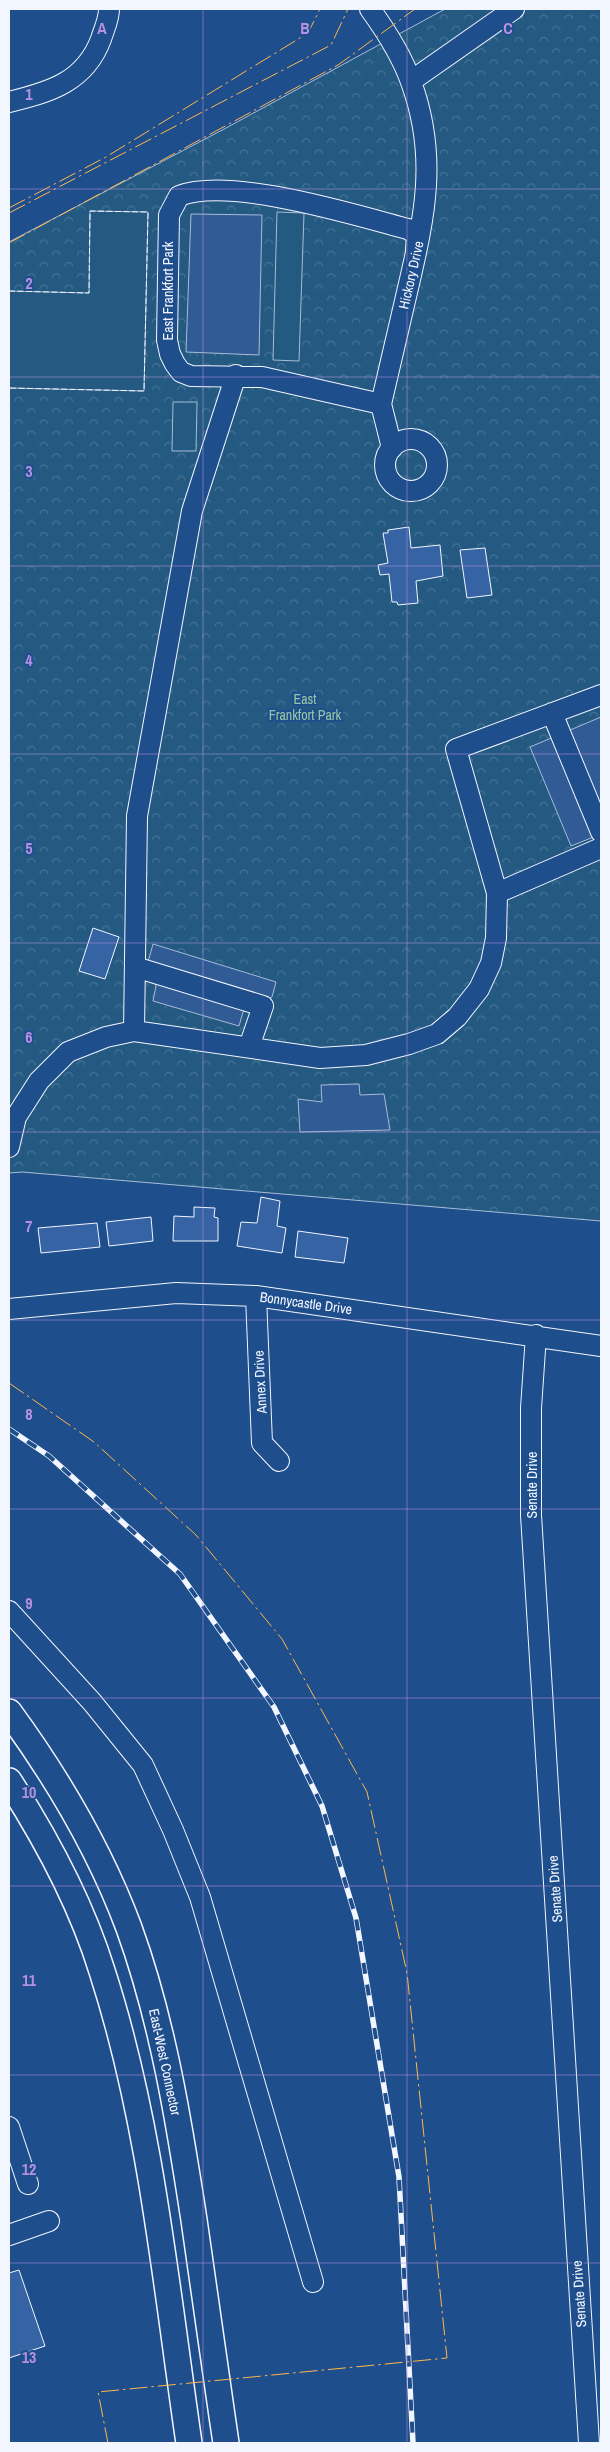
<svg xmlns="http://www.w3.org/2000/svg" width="610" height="2452" font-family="'Archivo Narrow',sans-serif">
  <defs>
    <pattern id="forest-crowns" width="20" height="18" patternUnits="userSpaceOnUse" patternTransform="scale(1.25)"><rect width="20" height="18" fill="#245a82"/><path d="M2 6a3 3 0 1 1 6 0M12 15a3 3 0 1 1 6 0" fill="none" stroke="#447295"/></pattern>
  </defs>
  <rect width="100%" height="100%" fill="#1f4e8c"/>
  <path fill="url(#forest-crowns)" stroke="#a8bbd7" d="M 445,9 L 601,9 L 601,1221 L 22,1172 L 9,1173 L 9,242 L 226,128 Z"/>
  <path fill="#245a82" stroke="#a8bbd7" d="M 90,211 L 148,212 L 144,391 L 9,388 L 9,291 L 89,293 Z
    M 277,212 L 304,213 L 299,361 L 273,360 Z
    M 173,402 L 197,402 L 196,451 L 172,451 Z"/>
  <path fill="#305b95" stroke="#a8bbd7" d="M 191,214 L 262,215 L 259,355 L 186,352 Z
    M 601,717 L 601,834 L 571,846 L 530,747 Z
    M 153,944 L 276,982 L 272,997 L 243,1012 L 239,1026 L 153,1001 L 156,986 L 148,962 Z
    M 359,1084 L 360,1095 L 384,1094 L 390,1130 L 300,1132 L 298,1099 L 322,1102 L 321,1085 Z"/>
  <path fill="#3563a3" stroke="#f2f6ff" d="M 409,527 L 411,548 L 440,545 L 443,576 L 416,581 L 418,603 L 398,605 L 397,602 L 392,602 L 389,574 L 380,575 L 378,565 L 388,563 L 383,533 L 388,533 L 388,530 Z
    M 485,548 L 492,595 L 467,598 L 460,550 Z
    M 93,928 L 119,937 L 105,979 L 79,971 Z
    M 261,1197 L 280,1201 L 277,1226 L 286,1228 L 282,1253 L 237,1246 L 241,1222 L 257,1223 Z
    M 194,1207 L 215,1208 L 214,1217 L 218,1218 L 218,1241 L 173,1241 L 174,1216 L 194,1217 Z
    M 151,1217 L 153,1241 L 109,1246 L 106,1222 Z
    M 97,1223 L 100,1247 L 41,1253 L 38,1228 Z
    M 298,1231 L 348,1238 L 344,1263 L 295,1257 Z
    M 19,2270 L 45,2346 L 9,2358 L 9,2273 Z"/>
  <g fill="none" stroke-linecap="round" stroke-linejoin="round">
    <defs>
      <path id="minor" d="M 370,9 C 386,31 402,56 411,82 C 438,156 425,215 408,288 C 399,327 390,365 381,404 L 262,377 L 191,376 L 181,372 L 175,364 L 170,354 L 167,340 L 169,215 L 179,196 C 229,176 355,215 408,229 L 417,235 L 416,250
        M 411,81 L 514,9
        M 9,102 C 50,92 85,82 101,39 C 104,29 109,20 109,9
        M 381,404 L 392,448
        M385 465a26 26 0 1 1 52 0a26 26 0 1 1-52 0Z
        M 552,713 L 601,832
        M 497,893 L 601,848
        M 135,967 L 263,1006 L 249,1047
        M 134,1031 L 137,816 L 192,511 L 236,375
        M 9,1147 L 16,1117 L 39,1081 L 68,1052 L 106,1037 L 134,1031 L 320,1058 L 366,1055 L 409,1044 L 437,1034 L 457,1017 L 479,989 L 491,963 L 496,938 L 497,893 L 456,749 L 601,695
        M 256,1296 L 262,1443 L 279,1461
        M 9,1309 L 176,1293 L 256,1296 L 601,1346
        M 536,1335 L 531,1408 L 531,1515 L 589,2443
        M 9,1611 L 92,1702 L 143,1765 L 173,1830 L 200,1897 L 313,2282
        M 9,2127 L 28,2184
        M 9,2235 L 49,2221"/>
      <path id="major" d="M 9,1712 C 58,1779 100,1850 129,1928 C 163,2022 179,2122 194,2220 C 205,2295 215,2369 226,2443
        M 9,1781 C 47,1840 81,1903 102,1971 C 151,2122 166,2286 189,2443"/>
    </defs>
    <use href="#minor" stroke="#f2f6ff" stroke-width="22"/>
    <use href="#major" stroke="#f2f6ff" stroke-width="28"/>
    <use href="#minor" stroke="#1f4e8c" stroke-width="20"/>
    <use href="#major" stroke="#1f4e8c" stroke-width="25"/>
    <defs>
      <path id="rail" d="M 9,1429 L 49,1456 L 180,1574 L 274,1707 L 322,1806 L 356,1918 L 399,2177 L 413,2443"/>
    </defs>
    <use href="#rail" stroke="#f2f6ff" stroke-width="5.5"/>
    <use href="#rail" stroke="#1f4e8c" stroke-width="4" stroke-dasharray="11" stroke-linecap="butt"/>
    <path stroke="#f2f6ff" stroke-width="1" stroke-dasharray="6 2.5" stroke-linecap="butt" d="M 9,291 L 89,293 L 90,211 L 148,212 L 144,391 L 9,388"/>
    <path stroke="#ffb74d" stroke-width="1" stroke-dasharray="18 4 2.5 4" stroke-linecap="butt" d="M 9,208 L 106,157 L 308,33 L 320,9
      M 9,213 L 331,45 L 348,9
      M 9,243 L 338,65 L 415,9
      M 9,1383 L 94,1442 L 196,1535 L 282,1639 L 367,1792 L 407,1973 L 447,2358 L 98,2392 L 108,2443"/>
  </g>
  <path fill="none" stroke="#b691df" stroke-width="1" stroke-opacity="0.55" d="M 203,9 L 203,2443M 407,9 L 407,2443M 9,189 L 601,189M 9,377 L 601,377M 9,566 L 601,566M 9,754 L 601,754M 9,943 L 601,943M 9,1132 L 601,1132M 9,1320 L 601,1320M 9,1509 L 601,1509M 9,1698 L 601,1698M 9,1886 L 601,1886M 9,2075 L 601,2075M 9,2263 L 601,2263"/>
  <g text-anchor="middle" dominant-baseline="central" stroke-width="4" stroke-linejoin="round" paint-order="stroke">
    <g font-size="14" fill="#f2f6ff" stroke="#1f4e8c">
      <text transform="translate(411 275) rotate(-77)">Hickory Drive</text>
      <text transform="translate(168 291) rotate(-90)">East Frankfort Park</text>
      <text transform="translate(306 1303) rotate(8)">Bonnycastle Drive</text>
      <text transform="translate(260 1382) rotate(-93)">Annex Drive</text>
      <text transform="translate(532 1485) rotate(-90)">Senate Drive</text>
      <text transform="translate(555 1889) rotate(-94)">Senate Drive</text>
      <text transform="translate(165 2062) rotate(78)">East-West Connector</text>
      <text transform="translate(579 2294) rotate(-94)">Senate Drive</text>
    </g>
    <g font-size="14" fill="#97c8a6" stroke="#1f4e8c">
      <text x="305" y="699">East<tspan x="305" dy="16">Frankfort Park</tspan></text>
    </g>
  </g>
  <g font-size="16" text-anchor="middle" font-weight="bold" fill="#b691df" stroke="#1f4e8c" stroke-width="4" stroke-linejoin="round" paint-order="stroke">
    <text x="102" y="34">A</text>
    <text x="305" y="34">B</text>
    <text x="508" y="34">C</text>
    <text x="29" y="100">1</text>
    <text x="29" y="289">2</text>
    <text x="29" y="477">3</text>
    <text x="29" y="666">4</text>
    <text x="29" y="854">5</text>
    <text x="29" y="1043">6</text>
    <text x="29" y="1232">7</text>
    <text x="29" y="1420">8</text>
    <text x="29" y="1609">9</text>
    <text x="29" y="1798">10</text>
    <text x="29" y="1986">11</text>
    <text x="29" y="2175">12</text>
    <text x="29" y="2363">13</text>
  </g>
  <rect width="610" height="2452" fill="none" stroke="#f2f6ff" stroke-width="20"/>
</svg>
